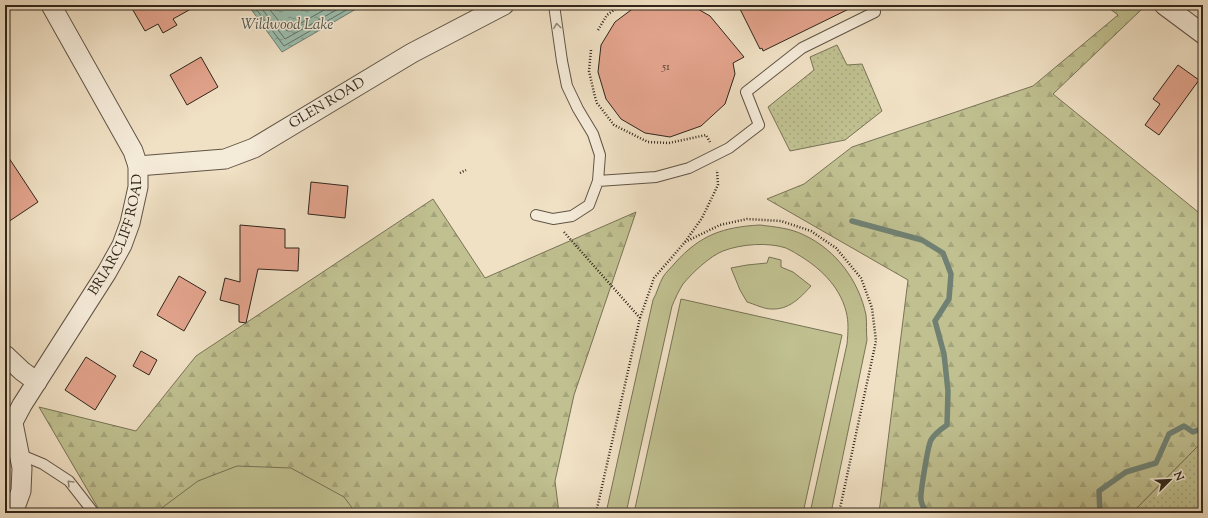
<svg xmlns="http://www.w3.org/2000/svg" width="1208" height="518" font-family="'Sorts Mill Goudy',serif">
  <defs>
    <pattern id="forest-firs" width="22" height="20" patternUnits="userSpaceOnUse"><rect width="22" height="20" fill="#c0c090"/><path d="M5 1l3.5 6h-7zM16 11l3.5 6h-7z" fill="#a5a57c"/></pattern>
    <pattern id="park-dots" width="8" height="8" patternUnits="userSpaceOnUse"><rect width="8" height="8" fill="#c0c090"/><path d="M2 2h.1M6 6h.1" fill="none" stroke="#a5a57c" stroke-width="1.8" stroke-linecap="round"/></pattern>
    <pattern id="water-ripples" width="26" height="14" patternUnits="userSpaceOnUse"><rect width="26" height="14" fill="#9bbeae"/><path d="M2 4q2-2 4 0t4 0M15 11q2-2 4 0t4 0" fill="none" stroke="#7f9a8d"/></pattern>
  </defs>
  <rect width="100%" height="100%" fill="#f0e0c4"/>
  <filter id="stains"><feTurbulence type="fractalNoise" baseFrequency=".005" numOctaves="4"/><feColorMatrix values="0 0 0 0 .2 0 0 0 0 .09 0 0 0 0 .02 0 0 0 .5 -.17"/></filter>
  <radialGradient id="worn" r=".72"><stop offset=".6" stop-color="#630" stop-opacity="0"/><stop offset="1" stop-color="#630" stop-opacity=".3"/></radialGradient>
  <path fill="url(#forest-firs)" stroke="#787356" d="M 1105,5 L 1137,5 L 1142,9 L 1053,94 L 1203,216 L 1203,441 L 1132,513 L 879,513 L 908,280 L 767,199 L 804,184 L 852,147 L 1033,86 L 1118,15 Z
    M 433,199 L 485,278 L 636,212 L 574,395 L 555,481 L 559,513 L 101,513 L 39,407 L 136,431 L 196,356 Z"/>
  <path fill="url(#park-dots)" stroke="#787356" d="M 837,45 L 847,65 L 862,64 L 882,111 L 845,140 L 790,151 L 768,107 L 814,70 L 810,57 Z
    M 1203,441 L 1203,513 L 1132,513 Z"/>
  <path fill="#c0c090" stroke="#787356" d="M 760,225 C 775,227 790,228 804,235 C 836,250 859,281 866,315 C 867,323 866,332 867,340 L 831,513 L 810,513 L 847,344 C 848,333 849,322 846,311 C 839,285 819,267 797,254 C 794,252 790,250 786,248 C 768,242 741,244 723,251 C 710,256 692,273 683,284 C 679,290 675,299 672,306 L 626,513 L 606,513 L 653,300 C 657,293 659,284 663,277 C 666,272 671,268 675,263 C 700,235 723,227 760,225 Z
    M 769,257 L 781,260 L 781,267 L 793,272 L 811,286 C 800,298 789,310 771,309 C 764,309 754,304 747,302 L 740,290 L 731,268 L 747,265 L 767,263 Z
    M 681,299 L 842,335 L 803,513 L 634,513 Z
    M 237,466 L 291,468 L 344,497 L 356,513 L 155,513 L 198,481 Z"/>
  <path fill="url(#water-ripples)" stroke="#708173" d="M 248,5 L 363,5 L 282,52 Z"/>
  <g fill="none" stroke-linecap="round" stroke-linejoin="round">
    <path stroke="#667264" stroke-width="1" d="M 253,5 L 284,46 L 355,5
      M 259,5 L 285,39 L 345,5
      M 266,5 L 287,31 L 333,5"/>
    <path stroke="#708173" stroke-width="5.5" d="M 852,221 L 922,240 L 943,253 L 951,274 L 949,299 L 935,321 L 944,354 L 948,391 L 947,425 C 941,429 935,433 931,440 C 928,445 920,494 921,500 C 922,506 925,510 929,513
      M 1100,513 L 1099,491 L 1126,472 L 1156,463 L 1169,434 L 1184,426 L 1193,432 L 1203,428"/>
  </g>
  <path fill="#e3a48d" stroke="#30261b" d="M 130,5 L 198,5 L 173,19 L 177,25 L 163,33 L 158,24 L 145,31 Z
    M 641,5 L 691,5 L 710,16 L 744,57 L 733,63 L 735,74 L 725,104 L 701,126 L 670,137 L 645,133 L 621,119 L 606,99 L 598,72 L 601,45 L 615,22 L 635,7 Z
    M 738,5 L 857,5 L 763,51 L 762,48 L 760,49 Z
    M 201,57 L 218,87 L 187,105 L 170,75 Z
    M 1178,65 L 1199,80 L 1159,135 L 1145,125 L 1160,104 L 1153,99 Z
    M 5,152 L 38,202 L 5,224 Z
    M 311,182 L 348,186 L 345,218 L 308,214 Z
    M 240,225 L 285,229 L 285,248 L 299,248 L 298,271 L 258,269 L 246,323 L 239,322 L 239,305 L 220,300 L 225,278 L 240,282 Z
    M 179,276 L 206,292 L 184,331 L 157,315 Z
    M 141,351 L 157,360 L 149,375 L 133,366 Z
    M 86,357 L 116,376 L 95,410 L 65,390 Z"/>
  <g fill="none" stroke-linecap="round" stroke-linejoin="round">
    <defs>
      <path id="service" d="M 598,181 L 656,177 L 689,168 L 729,148 L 759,125 L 746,92 L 802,48 L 875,12
        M 536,215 L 553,219 L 572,216 L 589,205 L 598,181 L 600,155 L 593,134 L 578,109 L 567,86 L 562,61 L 554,5
        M 19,454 L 43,464 L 69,481 L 94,513"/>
      <g id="minor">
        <path d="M 1164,5 L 1203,34"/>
        <path id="s1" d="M 138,166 L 225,159 L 254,148 L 412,53 L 504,5"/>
        <path d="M 5,355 L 22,371 L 37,382"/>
        <path id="s2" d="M 5,437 L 22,405 L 107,272 L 122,245 L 130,223 L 138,187 L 138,166 L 133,151 L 51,5"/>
        <path d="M 13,513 L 21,491 L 22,468 L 13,423"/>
      </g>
    </defs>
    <use href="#service" stroke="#605445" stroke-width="12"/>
    <use href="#minor" stroke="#605445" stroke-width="21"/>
    <path stroke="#30261b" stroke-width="2.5" stroke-dasharray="1 2" stroke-linecap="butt" d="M 598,30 L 607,15 L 621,5
      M 591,50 L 589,71 L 595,97 L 597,103 L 614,125 L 648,142 L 669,143 L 706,135 L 710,142
      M 460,173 L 466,170
      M 564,232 L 640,318 L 596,513
      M 685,242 L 702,218 L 718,185 L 717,170
      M 640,318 L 654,278 L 685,242 L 720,225 L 747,219 L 781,221 L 811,231 L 836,248 L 861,278 L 872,308 L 876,341 L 839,513"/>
    <use href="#service" stroke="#f5ebd9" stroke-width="10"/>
    <use href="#minor" stroke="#f5ebd9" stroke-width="19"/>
  </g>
  <defs><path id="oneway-chevron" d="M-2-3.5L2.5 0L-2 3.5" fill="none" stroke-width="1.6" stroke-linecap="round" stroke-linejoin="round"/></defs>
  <g stroke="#92887a">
    <use href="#oneway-chevron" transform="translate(557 26) rotate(-97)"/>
    <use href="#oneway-chevron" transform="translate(70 483) rotate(-135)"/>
  </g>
  <g text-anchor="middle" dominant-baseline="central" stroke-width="3" stroke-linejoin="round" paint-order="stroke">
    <g font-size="12" fill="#5d4638">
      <text x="666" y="67">51</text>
    </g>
    <g font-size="14" fill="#30261b" stroke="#f5ebd9">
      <text stroke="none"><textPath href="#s1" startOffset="204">GLEN ROAD</textPath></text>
      <text stroke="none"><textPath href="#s2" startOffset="233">BRIARCLIFF ROAD</textPath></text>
    </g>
    <g font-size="15" font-style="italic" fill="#505447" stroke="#f5ebd9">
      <text x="287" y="25">Wildwood Lake</text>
    </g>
  </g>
  <rect width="1208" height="518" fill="none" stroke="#f0e0c4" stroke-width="20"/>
  <rect x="6" y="6" width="1196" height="506" fill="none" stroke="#30261b" stroke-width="2"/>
  <rect x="10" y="10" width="1188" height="498" fill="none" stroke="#30261b"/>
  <g transform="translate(1170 480) rotate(66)" stroke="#f5ebd9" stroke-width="3" paint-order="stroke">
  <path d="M0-3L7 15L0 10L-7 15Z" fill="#30261b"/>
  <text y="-6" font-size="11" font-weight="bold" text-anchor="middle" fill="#30261b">N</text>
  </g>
  <rect width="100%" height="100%" filter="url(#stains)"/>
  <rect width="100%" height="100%" fill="url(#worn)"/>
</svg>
